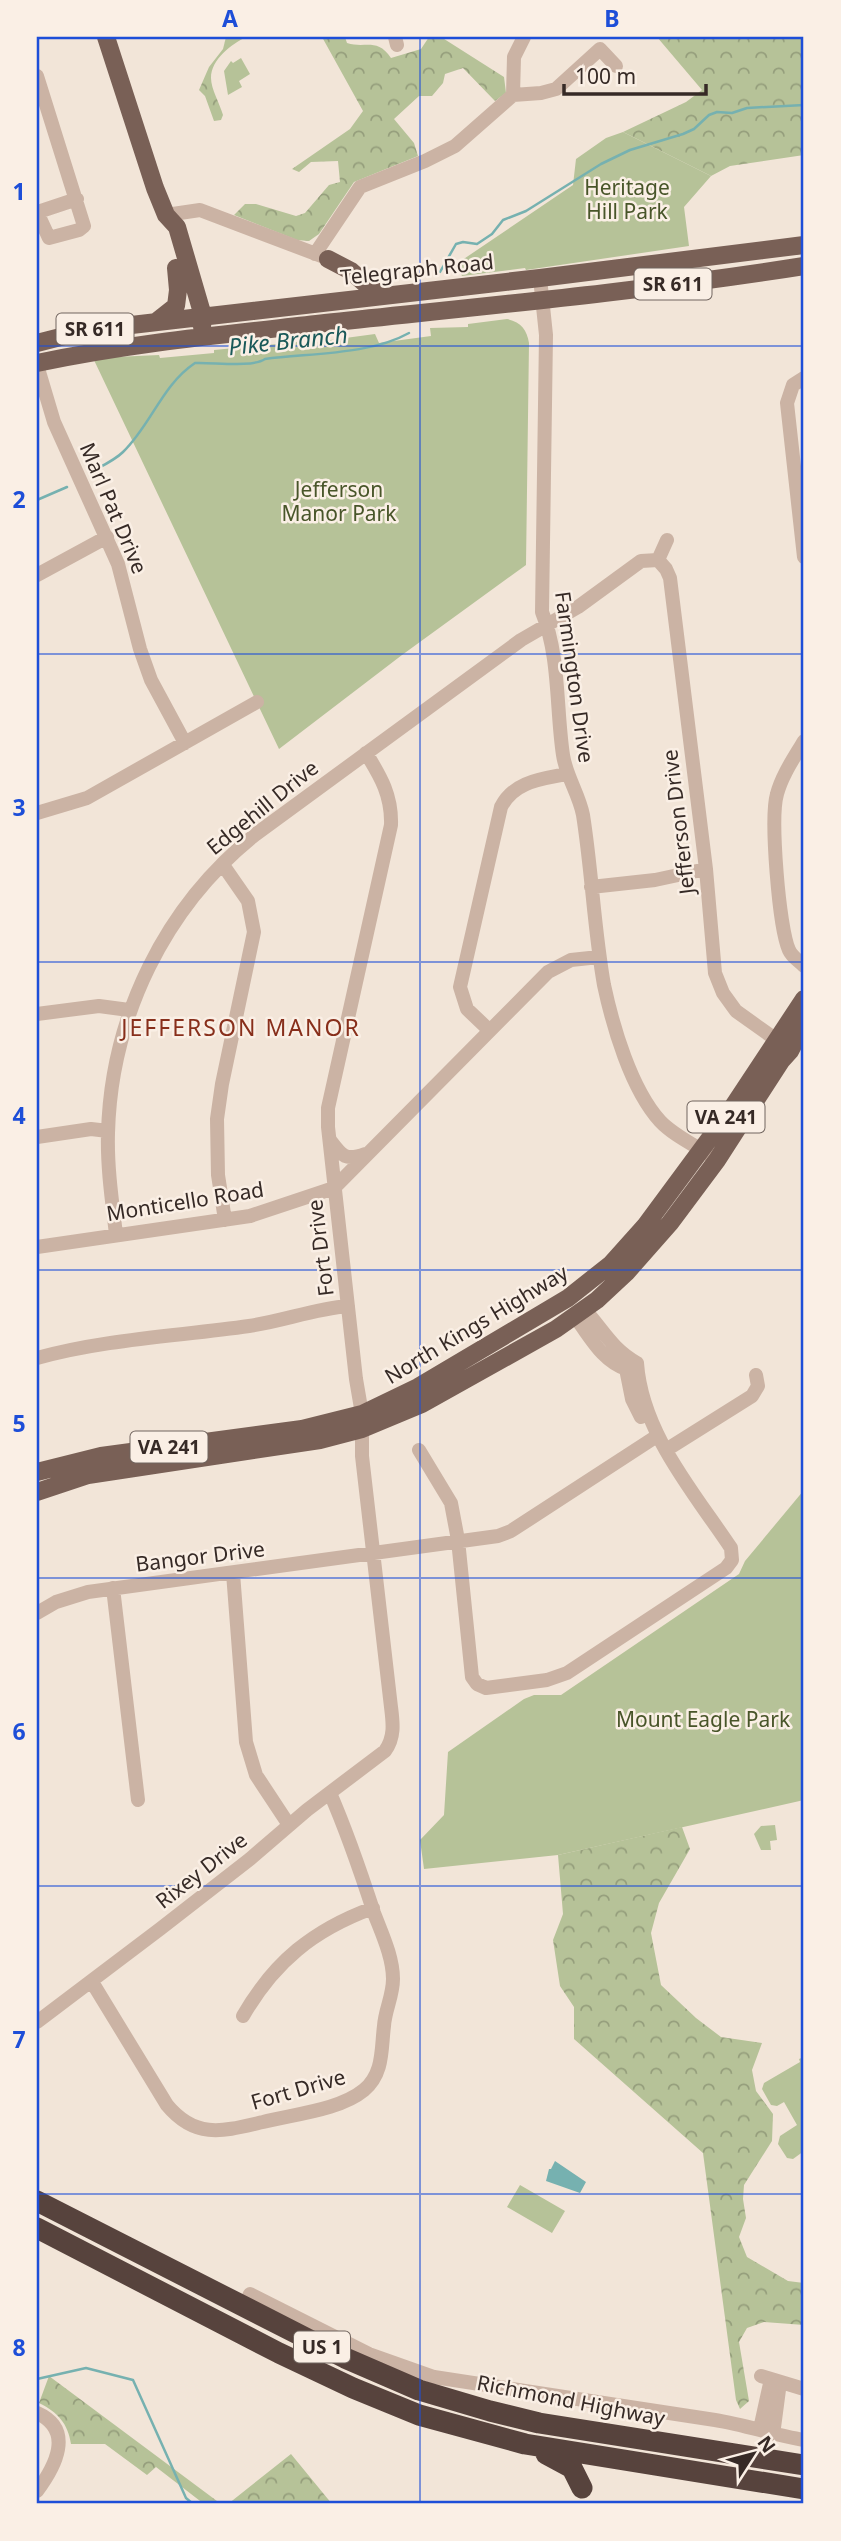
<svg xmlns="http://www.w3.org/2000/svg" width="841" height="2541" font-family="'Noto Sans',sans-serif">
  <defs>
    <pattern id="forest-crowns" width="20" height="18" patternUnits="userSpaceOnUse" patternTransform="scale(1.75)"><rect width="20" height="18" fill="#b6c298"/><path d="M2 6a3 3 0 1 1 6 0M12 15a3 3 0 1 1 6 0" fill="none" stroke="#959e7c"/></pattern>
  </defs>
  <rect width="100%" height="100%" fill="#f2e5d8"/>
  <path fill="url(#forest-crowns)" d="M 226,37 L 246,37 C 232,44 211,59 211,78 C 211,89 220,104 223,115 L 221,120 L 214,121 L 205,96 L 199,90 L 209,67 L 223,49 Z
    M 322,37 L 345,37 L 347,43 C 365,49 377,37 391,58 L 421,49 L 429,37 L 441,37 L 504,77 L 506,93 L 495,101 L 463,68 L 445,74 L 443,83 L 432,96 L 419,96 L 394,119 L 414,143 L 418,156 L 354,182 L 319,234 L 309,241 L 297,240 L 234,215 L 245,204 L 256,204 L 296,216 L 305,213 L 329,185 L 340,182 L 338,161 L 311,162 L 299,172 L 292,169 L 350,129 L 363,111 Z
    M 657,37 L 804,37 L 804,155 L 730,166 L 711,176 L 623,132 L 686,102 L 702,90 Z
    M 682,1827 L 690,1849 L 659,1903 L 651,1933 L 661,1985 L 696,2018 L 721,2037 L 762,2043 L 752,2070 L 756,2091 L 773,2114 L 772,2141 L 744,2185 L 743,2199 L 746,2218 L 739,2237 L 747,2257 L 788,2281 L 804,2283 L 804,2325 L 764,2322 L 747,2328 L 739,2342 L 749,2401 L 740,2409 L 736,2400 L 703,2153 L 574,2039 L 574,2007 L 560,1986 L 553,1940 L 563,1914 L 558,1855 Z
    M 49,2376 L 221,2504 L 204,2504 L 156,2467 L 147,2475 L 105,2444 L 71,2444 C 68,2424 58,2412 39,2403 Z
    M 291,2454 L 332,2504 L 228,2504 Z"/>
  <path fill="#b6c298" d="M 241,58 L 250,74 L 239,81 L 242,87 L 228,95 L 224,71 L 231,61 L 233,63 Z
    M 623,132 L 711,176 L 684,207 L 689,246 L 526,270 L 525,268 L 462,276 L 459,270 L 446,271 L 573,185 L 576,159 L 606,138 Z
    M 507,319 C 521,322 527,330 529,343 L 526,565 L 402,655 L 279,749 L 93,358 L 159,355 L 160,358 L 214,353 L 214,350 L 297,342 L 301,344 L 375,334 L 379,343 L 431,336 L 430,328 L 468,327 L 468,324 Z
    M 804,1490 L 804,1800 L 558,1855 L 424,1869 L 420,1840 L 444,1815 L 448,1752 L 524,1699 L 534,1695 L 561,1695 L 739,1574 L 745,1561 Z
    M 775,1825 L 777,1840 L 770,1841 L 771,1850 L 761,1850 L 754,1834 L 761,1826 Z
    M 804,2057 L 804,2151 L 793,2159 L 787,2158 L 778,2144 L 780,2136 L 797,2125 L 784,2102 L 777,2106 L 771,2105 L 762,2089 L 764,2083 L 800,2062 L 799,2059 Z
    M 520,2185 L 565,2211 L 552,2233 L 507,2207 Z"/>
  <path fill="#76b1b0" d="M 555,2161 L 586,2182 L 580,2193 L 546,2181 L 549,2169 L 551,2169 Z"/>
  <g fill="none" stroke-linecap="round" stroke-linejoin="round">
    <path stroke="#76b1b0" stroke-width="2.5" d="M 440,272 L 456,244 L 463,242 L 477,244 L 492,234 L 503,220 L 526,211 L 601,164 L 630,150 L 683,134 L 694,129 L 709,115 L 717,112 L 732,113 L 747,108 L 804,105
      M 91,472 C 102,466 115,460 123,452 C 151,425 162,385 195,363 C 213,362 252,368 265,359 C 310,353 370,355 409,333
      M 37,500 L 67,487
      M 37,2379 L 86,2368 L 133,2380 L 186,2498 L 193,2504"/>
    <path stroke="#cbb3a4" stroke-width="14" d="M 395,37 L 397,45
      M 37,76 L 84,226 L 79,230 L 49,238 L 37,212
      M 513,95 L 541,93 L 556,89 L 600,49 L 616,66
      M 513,95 L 514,57 L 524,37
      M 38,212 L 77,199
      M 166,215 L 200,210 L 324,257
      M 315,254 L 360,187 L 425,161 L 455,146 L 513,95
      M 540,278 L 546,335 L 542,612 C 560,656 556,709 563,755 C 566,776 579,794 583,815 C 592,872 594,929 604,985 C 613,1027 631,1089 660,1121 C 673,1135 694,1145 710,1155
      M 37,365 L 54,422 L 118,564 L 140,649 L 151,680 L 185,743
      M 804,378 L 793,385 L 787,403 L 804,557
      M 658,560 L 666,569 L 670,578 L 706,869 L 715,973 L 723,993 L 736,1011 L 785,1046
      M 658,560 L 667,540
      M 37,575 L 107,537
      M 804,741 C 794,758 782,775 777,794 C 770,818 779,928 789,950 C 792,957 799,961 804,966
      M 37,813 L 87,798 L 257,702
      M 223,865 L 248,901 L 254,932 L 222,1084 L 217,1119 L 218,1175 L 225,1220
      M 591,887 L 655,880 L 706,869
      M 37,1014 L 99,1006 L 129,1010
      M 489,1030 L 467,1009 L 460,987 L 501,807 C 514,781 542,779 567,774
      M 37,1137 L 91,1129 L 108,1131
      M 330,1140 C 342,1156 345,1161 365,1154
      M 116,1234 C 112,1201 107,1167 108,1133 C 111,1017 165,906 256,834 L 521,640 L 578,607 L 641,561 L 658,560
      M 37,1247 L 250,1216 L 334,1188 L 548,972 L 571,960 L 599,957
      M 585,1310 C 604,1331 612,1349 637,1363
      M 575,1317 C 590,1336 601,1360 626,1369 L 637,1363
      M 37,1358 C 105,1339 179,1336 249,1326 C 283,1321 314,1309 348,1306
      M 626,1369 L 632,1399 L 641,1417
      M 419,1450 L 451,1503 L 458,1540 L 472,1677 L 477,1684 L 486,1688 L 547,1680 L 567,1673 L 726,1568 L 732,1560 L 731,1548 C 693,1491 642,1433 637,1363
      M 666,1450 L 752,1396 L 758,1386 L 756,1375
      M 233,1573 L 246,1742 L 256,1775 L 289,1825
      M 113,1588 L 138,1800
      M 37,1613 L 56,1602 L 88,1592 L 498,1536 L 511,1531 L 657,1436
      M 92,1982 L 167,2105 C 196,2140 224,2131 263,2122 C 294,2114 340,2110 364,2090 C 384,2073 381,2049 384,2026 C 385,2010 393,1996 393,1979 C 393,1957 382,1934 374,1913 C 361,1873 347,1832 330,1793
      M 243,2016 C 274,1962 313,1930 373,1908
      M 37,2022 L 160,1929 L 250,1859 L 307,1810 L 385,1751 C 395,1737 393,1723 391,1707 L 362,1456 L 362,1414 L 356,1379 L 328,1127 L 328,1108 L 391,825 C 392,796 381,777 366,753
      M 244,2307 L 250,2294 L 369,2354 L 434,2377 L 715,2420 C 746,2425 774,2435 804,2440
      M 761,2376 L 804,2389
      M 37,2413 C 75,2430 55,2467 37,2491
      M 760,2429 L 771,2379
      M 773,2435 L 780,2382"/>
    <path stroke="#796056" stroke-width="18" d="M 106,37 L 155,188 L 166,215 L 177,227 L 203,316 L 202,327
      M 328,259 L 351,271 L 370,288 L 383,295
      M 157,321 L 176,306 L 178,290 L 176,268
      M 37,343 L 88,330 L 540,278 L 804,245
      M 37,363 C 132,343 229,334 325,323 C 485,306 646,291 804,266
      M 37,1472 L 101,1456 L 302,1429 L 362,1414 L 418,1387 L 568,1298 L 611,1264 L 645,1226 L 730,1111 L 804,999
      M 37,1492 L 88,1475 L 320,1440 L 362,1429 L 422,1404 L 556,1329 L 597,1300 L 626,1273 L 670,1223 L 717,1160 L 781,1061 L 790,1051 L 804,1024"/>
    <path stroke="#57433d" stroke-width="21" d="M 37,2201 L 345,2358 L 419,2390 L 490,2411 L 539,2423 L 804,2465
      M 37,2228 L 279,2353 L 353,2388 L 419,2415 L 525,2444 L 804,2489
      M 546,2454 L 572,2468 L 582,2488"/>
  </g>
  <path fill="none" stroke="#1d4ed8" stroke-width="2" stroke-opacity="0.55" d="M 420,37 L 420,2504M 37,346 L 804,346M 37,654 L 804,654M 37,962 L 804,962M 37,1270 L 804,1270M 37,1578 L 804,1578M 37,1886 L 804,1886M 37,2194 L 804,2194"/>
  <g text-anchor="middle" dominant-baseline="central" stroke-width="5" stroke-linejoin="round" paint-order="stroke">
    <g fill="#faefe5" stroke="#71655f" stroke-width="2">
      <rect x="634.5" y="268.5" width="77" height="31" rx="5"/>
      <rect x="56.5" y="313.5" width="77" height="31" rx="5"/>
      <rect x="687.5" y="1101.5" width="77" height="31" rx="5"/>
      <rect x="130.5" y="1431.5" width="77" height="31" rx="5"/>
      <rect x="294" y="2331.5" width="56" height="31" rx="5"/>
    </g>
    <g font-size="19" font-weight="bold" fill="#362a26">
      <text x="673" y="284">SR 611</text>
      <text x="95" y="329">SR 611</text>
      <text x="726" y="1117">VA 241</text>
      <text x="169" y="1447">VA 241</text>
      <text x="322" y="2347">US 1</text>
    </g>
    <g font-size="21" fill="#485529" stroke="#faefe5">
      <text x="627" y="187">Heritage<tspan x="627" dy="24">Hill Park</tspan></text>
      <text x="339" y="489">Jefferson<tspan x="339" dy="24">Manor Park</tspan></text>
      <text x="703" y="1719">Mount Eagle Park</text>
    </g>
    <g font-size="21" fill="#362a26" stroke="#faefe5">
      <text transform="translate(417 269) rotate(-6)">Telegraph Road</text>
      <text transform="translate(114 508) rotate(67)">Marl Pat Drive</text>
      <text transform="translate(575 677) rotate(82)">Farmington Drive</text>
      <text transform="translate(262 807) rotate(-39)">Edgehill Drive</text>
      <text transform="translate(678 822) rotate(-97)">Jefferson Drive</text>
      <text transform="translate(185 1201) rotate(-9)">Monticello Road</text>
      <text transform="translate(320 1248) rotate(-97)">Fort Drive</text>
      <text transform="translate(476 1324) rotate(-31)">North Kings Highway</text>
      <text transform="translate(200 1556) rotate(-7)">Bangor Drive</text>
      <text transform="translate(201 1870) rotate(-38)">Rixey Drive</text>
      <text transform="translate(298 2089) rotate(-16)">Fort Drive</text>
      <text transform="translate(571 2400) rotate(11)">Richmond Highway</text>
    </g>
    <g font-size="23" font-style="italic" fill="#1a5959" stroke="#faefe5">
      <text transform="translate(288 340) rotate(-6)">Pike Branch</text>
    </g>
    <g font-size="23" letter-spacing="2" fill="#882f1b" stroke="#faefe5">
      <text x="241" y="1027">JEFFERSON MANOR</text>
    </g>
  </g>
  <rect width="841" height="2541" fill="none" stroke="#faefe5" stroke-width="77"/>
  <g transform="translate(753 2454) rotate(54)" stroke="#faefe5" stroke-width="5" paint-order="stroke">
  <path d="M0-5L12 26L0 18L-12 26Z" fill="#362a26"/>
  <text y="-10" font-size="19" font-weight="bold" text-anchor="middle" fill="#362a26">N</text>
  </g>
  <path d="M564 84v10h142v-10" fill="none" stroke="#362a26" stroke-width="3.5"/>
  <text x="575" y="84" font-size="21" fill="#362a26" stroke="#faefe5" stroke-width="5" paint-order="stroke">100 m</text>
  <rect x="38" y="38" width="764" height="2464" fill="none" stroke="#1d4ed8" stroke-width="2.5"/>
  <g font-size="23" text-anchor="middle" font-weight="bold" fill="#1d4ed8">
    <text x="230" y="27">A</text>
    <text x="612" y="27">B</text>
    <text x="19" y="200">1</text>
    <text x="19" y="508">2</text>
    <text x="19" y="816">3</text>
    <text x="19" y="1124">4</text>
    <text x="19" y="1432">5</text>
    <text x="19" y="1740">6</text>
    <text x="19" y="2048">7</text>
    <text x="19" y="2356">8</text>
  </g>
</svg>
